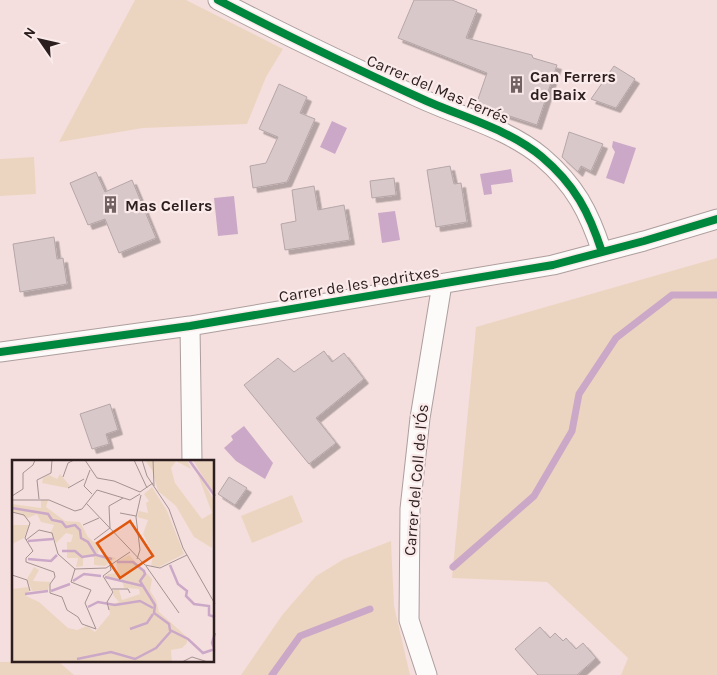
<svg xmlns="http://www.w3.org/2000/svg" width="717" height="675" font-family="Karla,sans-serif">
  <defs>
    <filter id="shadow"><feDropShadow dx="4.5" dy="4.5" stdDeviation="0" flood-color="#0004"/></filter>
  </defs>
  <rect width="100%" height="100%" fill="#f4dfde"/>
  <path fill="#ecd5c0" d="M 135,0 L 186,0 L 283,49 L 266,77 L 247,124 L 143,128 L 59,142 Z
    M 34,157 L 36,194 L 0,196 L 0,159 Z
    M 717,258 L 717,675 L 621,675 L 628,658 L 547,582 L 452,578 L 476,327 Z
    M 292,495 L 303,522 L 252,543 L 241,516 Z
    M 391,541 L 394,606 L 410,675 L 241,675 L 283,614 L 316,576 L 344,559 Z
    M 58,661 L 74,675 L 0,675 L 0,662 Z"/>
  <path fill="#cba8c7" d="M 332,121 L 347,128 L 335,154 L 320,147 Z
    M 613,141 L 636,148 L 624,184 L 606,178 L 615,152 L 612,147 Z
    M 511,169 L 513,182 L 491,185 L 492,194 L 484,195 L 480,174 Z
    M 234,196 L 238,234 L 218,236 L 214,198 Z
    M 395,211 L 400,240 L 382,243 L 378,213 Z
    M 244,426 L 273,463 L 265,479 L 236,461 L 224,448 L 233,440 L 231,436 Z"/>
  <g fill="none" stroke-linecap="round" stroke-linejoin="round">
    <path stroke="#cba8c7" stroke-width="7" d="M 453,567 L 534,496 L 572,431 L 579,394 L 616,338 L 672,295 L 717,295
      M 272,675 L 300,636 L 370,609"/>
  </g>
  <path fill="#d8c8ca" stroke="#b5a6a8" filter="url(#shadow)" d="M 414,0 L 452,0 L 477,10 L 466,38 L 532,55 L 533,58 L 557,65 L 537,125 L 476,105 L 487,73 L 398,38 Z
    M 614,66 L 635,79 L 616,108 L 591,99 Z
    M 279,84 L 307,97 L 300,113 L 315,119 L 287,182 L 253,188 L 250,166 L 266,163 L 278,137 L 259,129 Z
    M 569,132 L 603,144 L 591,171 L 581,166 L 578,172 L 562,157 Z
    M 450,166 L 454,184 L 461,183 L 467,222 L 436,227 L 427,170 Z
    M 96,172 L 105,192 L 132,180 L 156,238 L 119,253 L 105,219 L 88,225 L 70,183 Z
    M 394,178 L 396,195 L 372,198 L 370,181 Z
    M 314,186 L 318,210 L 344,205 L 350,240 L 285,250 L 281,224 L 296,221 L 292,190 Z
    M 54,237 L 57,259 L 63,258 L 67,284 L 20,292 L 13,244 Z
    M 324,351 L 332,362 L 344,353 L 364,379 L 316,418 L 336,443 L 309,464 L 244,385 L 278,358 L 294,372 Z
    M 110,404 L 118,430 L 106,434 L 109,444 L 92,449 L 80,414 Z
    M 229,477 L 247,488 L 235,505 L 218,494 Z
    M 540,627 L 550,638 L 555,633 L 563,641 L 566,638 L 576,649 L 583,643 L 596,658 L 577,675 L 538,675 L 515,649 Z"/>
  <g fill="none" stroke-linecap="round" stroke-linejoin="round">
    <defs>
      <path id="minor" d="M 218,0 C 285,35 352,67 420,98 C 461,117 507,128 542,157 C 575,185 589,212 602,252
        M 190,326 L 192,461
        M 0,352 L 190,326 L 553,265 L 644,241 L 717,219
        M 427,675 L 409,620 L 410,509 L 420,418 L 442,284"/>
    </defs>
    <use href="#minor" stroke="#ad9e9d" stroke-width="21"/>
    <use href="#minor" stroke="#fdfafa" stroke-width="19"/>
    <defs>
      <path id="cycleway" d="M 218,0 C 285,35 352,67 420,98 C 461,117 507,128 542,157 C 575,185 589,212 602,252
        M 0,352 L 190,326 L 553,265 L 644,241 L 717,219"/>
    </defs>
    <use href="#cycleway" stroke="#faeaea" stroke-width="11"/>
    <use href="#cycleway" stroke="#00873e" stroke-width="8"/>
  </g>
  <defs>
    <symbol id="building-bare" viewBox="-9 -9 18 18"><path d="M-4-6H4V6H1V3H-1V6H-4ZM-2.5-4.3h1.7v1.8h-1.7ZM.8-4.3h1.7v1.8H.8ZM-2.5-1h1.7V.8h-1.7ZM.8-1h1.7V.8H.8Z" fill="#726261" stroke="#faeaea" stroke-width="2.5" paint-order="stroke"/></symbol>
  </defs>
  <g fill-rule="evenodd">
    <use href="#building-bare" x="504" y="72" width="25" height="25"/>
    <use href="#building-bare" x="98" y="192" width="25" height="25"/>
  </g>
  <g text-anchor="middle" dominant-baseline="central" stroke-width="4.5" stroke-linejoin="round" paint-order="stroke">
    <g font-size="16" font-weight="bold" fill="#2c1e1e" stroke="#faeaea" text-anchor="start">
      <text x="530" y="76">Can Ferrers<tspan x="530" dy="18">de Baix</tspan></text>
      <text x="125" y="205">Mas Cellers</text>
    </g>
    <g font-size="16" fill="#2c1e1e" stroke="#faeaea">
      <text transform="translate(438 89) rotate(23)">Carrer del Mas Ferrés</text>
      <text transform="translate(359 284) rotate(-9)">Carrer de les Pedritxes</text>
      <text transform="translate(416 480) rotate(-85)">Carrer del Coll de l'Ós</text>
    </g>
  </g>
  <g transform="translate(12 460)">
    <rect width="202" height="202" fill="#f4dfde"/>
    <path d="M 133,0 L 175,0 L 179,9 L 164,1 L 159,8 L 163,23 L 190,59 L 200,53 L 185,12 L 202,40 L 200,88 L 182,77 L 164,46 L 146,31 L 140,10 ZM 181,0 L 202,0 L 202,32 L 194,22 ZM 48,14 L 58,26 L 55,28 L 30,23 L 31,18 L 37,15 L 45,19 ZM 140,27 L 155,51 L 172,94 L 147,107 L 139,106 L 141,94 L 131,74 L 136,60 L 125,57 L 127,51 L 136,53 L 134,43 L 137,41 L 132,34 ZM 29,40 L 36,40 L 34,47 L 53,61 L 68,62 L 76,77 L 87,86 L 86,95 L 104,98 L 93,106 L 82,105 L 82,97 L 74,96 L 71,99 L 71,106 L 64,107 L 66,98 L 55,98 L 55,82 L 59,82 L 61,75 L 54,73 L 44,83 L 39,72 L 42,65 L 29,62 L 25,54 L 16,58 L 0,51 L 0,44 L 29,48 ZM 0,65 L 17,65 L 12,78 L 0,84 ZM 117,95 L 140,119 L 138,131 L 144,140 L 147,152 L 175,177 L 175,183 L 170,188 L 159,190 L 160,202 L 0,202 L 0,129 L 17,127 L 17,134 L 14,136 L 27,142 L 56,168 L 65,170 L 75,166 L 83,172 L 98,154 L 96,145 L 107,142 L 101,135 L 102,130 L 107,130 L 110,140 L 128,134 L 127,129 L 112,128 L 110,120 L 92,118 L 96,114 L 106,113 L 104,102 ZM 22,107 L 27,110 L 21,121 L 38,122 L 36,130 L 20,131 L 15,119 Z" fill="#ecd5c0"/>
    <path fill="none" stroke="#cba8c7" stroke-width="2.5" d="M 177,0 L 203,36M 0,48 L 36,54 L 40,60 L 50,62 L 54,67 L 63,65 L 68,70 L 69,78 L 76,82 L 84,95 L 100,99M 16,81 L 41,79M 50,91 L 63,91 L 70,97 L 83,95M 16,99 L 39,101 L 45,95M 105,102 L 121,102 L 132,111 L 133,114 L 128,121 L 143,145 L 142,153 L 157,164 L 158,170 L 176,179 L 191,193 L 203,189M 158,105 L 166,124 L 175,131 L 174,136 L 182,144 L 197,146 L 197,155 L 203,157M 93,117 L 131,126M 61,121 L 72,114 L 89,116M 39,131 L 58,124M 13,134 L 36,131M 76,147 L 86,142 L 103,145 L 128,141 L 141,148M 118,169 L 135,163 L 141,154M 202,188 L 200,183 L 203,173M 65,199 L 99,192 L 123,199 L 144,188 L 160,170"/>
    <path fill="none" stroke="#a49291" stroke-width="1" d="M 73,0 L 85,18 L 102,21 L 128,32M 122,0 L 135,28M 130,0 L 135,16 L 157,49 L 171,88 L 203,144M 141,0 L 142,26M 78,10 L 72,26 L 80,34M 51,17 L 56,3 L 62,0M 56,28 L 72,19M 128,32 L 141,23M 0,36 L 11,29 L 11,13 L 21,5 L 23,0M 27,39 L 25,20 L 39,13 L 40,0M 0,40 L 37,40 L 63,51 L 70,49 L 85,30 L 118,40 L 128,34M 74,43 L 133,105 L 148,108 L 175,95M 0,52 L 12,55 L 18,63 L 13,78 L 21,91 L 14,98 L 14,102 L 42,112 L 43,117 L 38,124 L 38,133 L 50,137 L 55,150 L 66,157 L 70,164 L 84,169M 108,53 L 124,56M 71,65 L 87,58M 14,80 L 27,70 L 40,73 L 46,94 L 63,109M 82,80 L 98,68 L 97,46 L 111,38M 125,99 L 128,90 L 124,57 L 129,35M 134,106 L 167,153M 63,109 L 59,122 L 79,130 L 73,143 L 84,169M 63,109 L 94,108 L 118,92M 0,115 L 15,120 L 18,131M 100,129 L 116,129 L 118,133M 97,150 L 95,142 L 101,132 L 91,116 L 99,110 L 98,105M 170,202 L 180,197 L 196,202"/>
    <path fill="#df560d" fill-opacity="0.15" stroke="#df560d" stroke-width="2.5" d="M 118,61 L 141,96 L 108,118 L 85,83 Z"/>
    <rect width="202" height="202" fill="none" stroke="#2c1e1e" stroke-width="2.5"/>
  </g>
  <g transform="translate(40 40) rotate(304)" stroke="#faeaea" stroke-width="4" paint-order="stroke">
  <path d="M0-4L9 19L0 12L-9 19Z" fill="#2c1e1e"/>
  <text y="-8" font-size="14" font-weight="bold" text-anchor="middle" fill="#2c1e1e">N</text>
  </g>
</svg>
